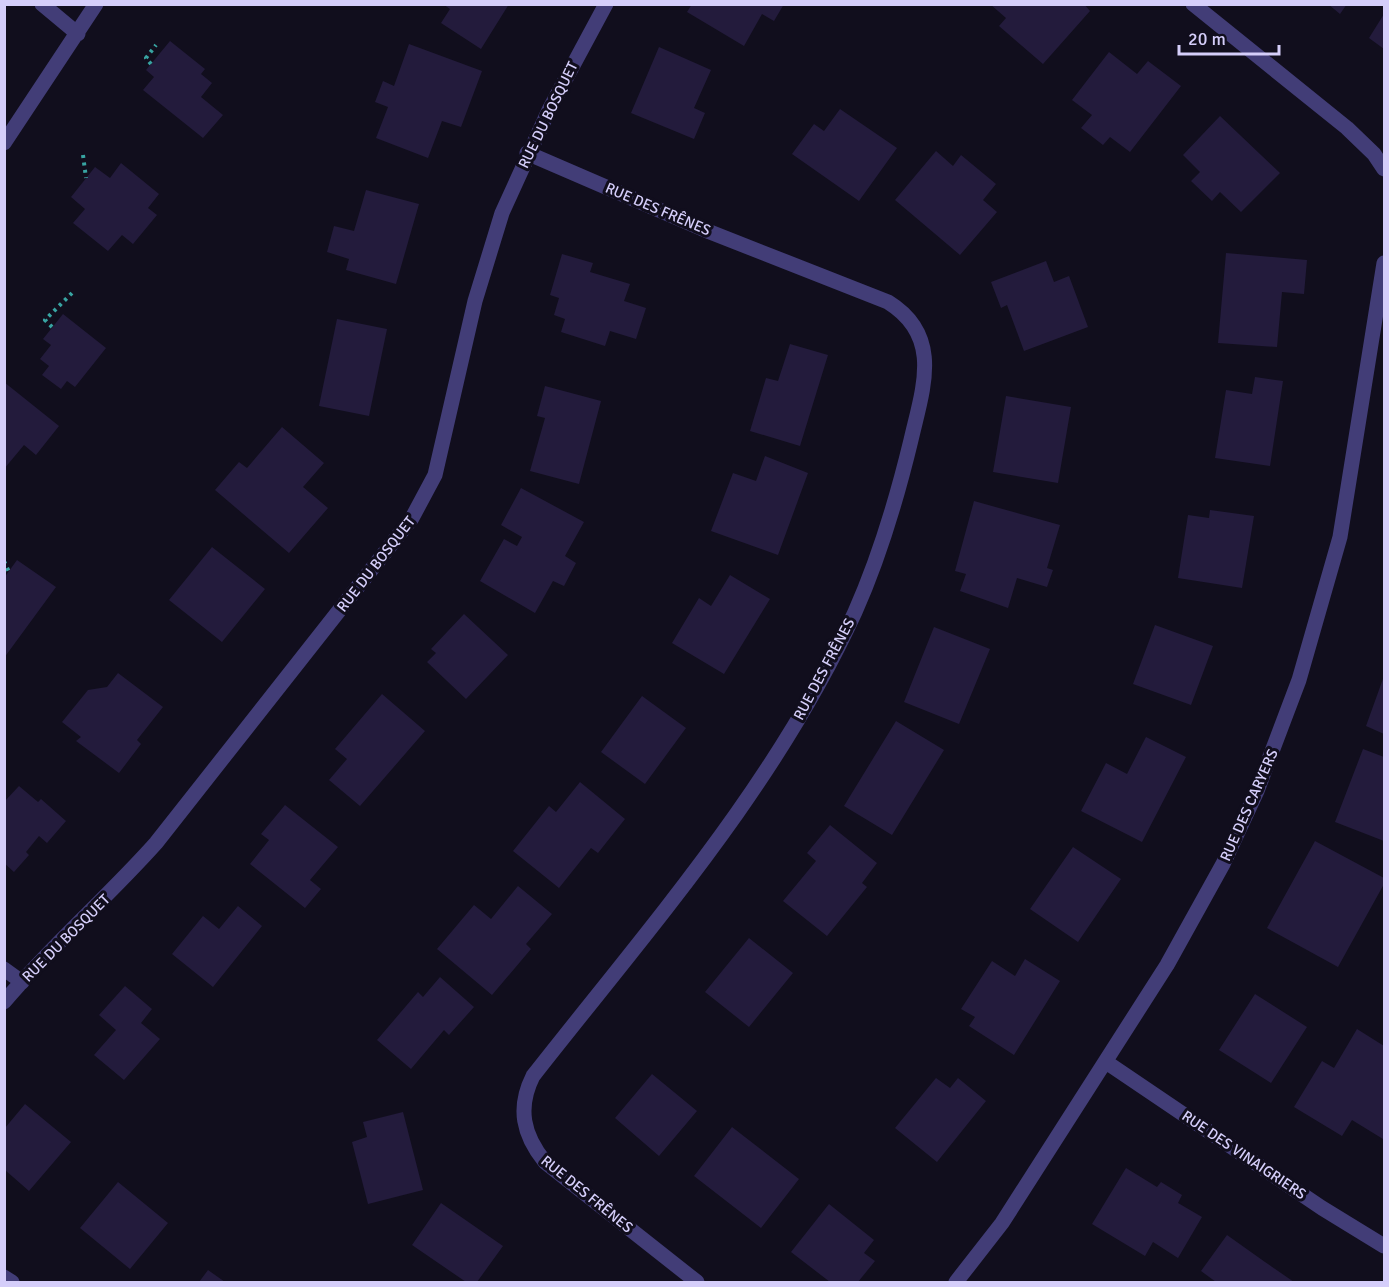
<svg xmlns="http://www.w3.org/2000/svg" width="1389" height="1287" font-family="Signika,sans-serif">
  <rect width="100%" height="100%" fill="#110e1d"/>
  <path fill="#231b3c" d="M 443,4 L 509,4 L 481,49 L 441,23 L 450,9 Z
    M 692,4 L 784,4 L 774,21 L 762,14 L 744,46 L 687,12 Z
    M 990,4 L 1084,4 L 1090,11 L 1043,64 L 999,26 L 1006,18 Z
    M 1328,4 L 1347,4 L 1340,14 Z
    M 1384,14 L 1384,49 L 1369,38 Z
    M 170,41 L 205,69 L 201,74 L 212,83 L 201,97 L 223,115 L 203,138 L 143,90 L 154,77 L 146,70 Z
    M 409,44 L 482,71 L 461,127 L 442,121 L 428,158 L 376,138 L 388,107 L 375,102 L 383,81 L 394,86 Z
    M 659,47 L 711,70 L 694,108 L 705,113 L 694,139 L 631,113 Z
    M 1109,52 L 1137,74 L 1148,61 L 1181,86 L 1130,152 L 1110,137 L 1103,145 L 1081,128 L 1092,115 L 1072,100 Z
    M 840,109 L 897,148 L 859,201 L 792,154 L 814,124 L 824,131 Z
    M 1220,116 L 1280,173 L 1241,212 L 1220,192 L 1212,201 L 1191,181 L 1200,172 L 1183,155 Z
    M 936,151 L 953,166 L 961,155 L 996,184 L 983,200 L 997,212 L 960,255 L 895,200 Z
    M 121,163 L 159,194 L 148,208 L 157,215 L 133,244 L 122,235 L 108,251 L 73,223 L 85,209 L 71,197 L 95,167 L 110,178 Z
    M 366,190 L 419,204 L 396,284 L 346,270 L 349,259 L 327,252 L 334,226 L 354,231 Z
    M 1226,253 L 1307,260 L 1304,294 L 1282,292 L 1277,347 L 1218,343 Z
    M 562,254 L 593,263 L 590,272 L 630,284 L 624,301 L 646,308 L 636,339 L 610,331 L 605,346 L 561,332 L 565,319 L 554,315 L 559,298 L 550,295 Z
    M 1046,261 L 1054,282 L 1069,276 L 1088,327 L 1024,351 L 1007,305 L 1001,308 L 991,282 Z
    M 63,314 L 106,348 L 75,387 L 67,381 L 61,389 L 42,375 L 49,366 L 40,359 L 51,345 L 43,339 Z
    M 337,319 L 387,329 L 369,416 L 319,406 Z
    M 790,344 L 828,355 L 800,446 L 750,431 L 766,378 L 778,381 Z
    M 1255,377 L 1283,381 L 1270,466 L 1215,458 L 1226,390 L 1252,394 Z
    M 4,382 L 59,426 L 36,455 L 24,445 L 4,469 Z
    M 545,386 L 601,401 L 579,484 L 530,471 L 545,418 L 537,416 Z
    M 1006,396 L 1071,407 L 1058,483 L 993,472 Z
    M 282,427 L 324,463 L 303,487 L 328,508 L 289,553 L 215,490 L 239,462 L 247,468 Z
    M 765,456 L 808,473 L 778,555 L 711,531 L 733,473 L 756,481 Z
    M 521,488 L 584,522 L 565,556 L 576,563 L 564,586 L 553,581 L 535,613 L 480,581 L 504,539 L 517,546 L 522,537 L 501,525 Z
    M 974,501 L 1060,525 L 1047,568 L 1053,570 L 1047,587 L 1017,578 L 1008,608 L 960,591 L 966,574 L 955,571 Z
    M 1210,510 L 1254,516 L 1242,588 L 1178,578 L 1188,515 L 1209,518 Z
    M 212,547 L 265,589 L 222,642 L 169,600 Z
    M 17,560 L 56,587 L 4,658 L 4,578 Z
    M 730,575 L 770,599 L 724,674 L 672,643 L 699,598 L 711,606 Z
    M 464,614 L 508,655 L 466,699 L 427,662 L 436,653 L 431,649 Z
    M 1155,625 L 1213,646 L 1191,705 L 1133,684 Z
    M 934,627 L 990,649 L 959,724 L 904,702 Z
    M 118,673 L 163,707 L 137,740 L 141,744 L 119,773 L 76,741 L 81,737 L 62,722 L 88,690 L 107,687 Z
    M 1384,676 L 1384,734 L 1366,726 Z
    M 382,694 L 425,731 L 360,806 L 329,780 L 347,759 L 335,749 Z
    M 642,696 L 686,728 L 645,784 L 601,752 Z
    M 896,721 L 944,750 L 892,835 L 844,806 Z
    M 1146,737 L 1186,757 L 1142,842 L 1081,811 L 1106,763 L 1127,774 Z
    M 1363,749 L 1384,757 L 1384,841 L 1335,822 Z
    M 580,782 L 625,819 L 598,853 L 591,848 L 559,888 L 513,851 L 549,806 L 556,812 Z
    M 19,786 L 38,802 L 41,799 L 66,821 L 47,843 L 39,836 L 26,852 L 29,855 L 14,872 L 4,863 L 4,802 Z
    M 285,805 L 338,847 L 310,880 L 321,889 L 305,908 L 250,864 L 269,840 L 261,834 Z
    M 830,825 L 877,863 L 862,883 L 867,887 L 827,936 L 783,901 L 816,861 L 807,853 Z
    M 1315,841 L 1384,878 L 1384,884 L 1338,967 L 1267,928 Z
    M 1073,847 L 1121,879 L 1078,942 L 1030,909 Z
    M 518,886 L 552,914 L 526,944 L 531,949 L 492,995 L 437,949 L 474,905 L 491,919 Z
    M 238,906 L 262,926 L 213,987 L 172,954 L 203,916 L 219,929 Z
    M 749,938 L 793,973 L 749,1027 L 705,992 Z
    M 1025,959 L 1060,981 L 1014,1055 L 969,1026 L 975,1017 L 961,1009 L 992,961 L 1015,976 Z
    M 440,977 L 474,1007 L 449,1035 L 444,1030 L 411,1069 L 377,1040 L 418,992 L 423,997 Z
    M 125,986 L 152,1009 L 141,1023 L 160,1039 L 124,1080 L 94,1055 L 116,1030 L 99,1015 Z
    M 1255,994 L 1307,1027 L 1271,1083 L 1219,1050 Z
    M 1357,1029 L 1384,1046 L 1383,1139 L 1352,1120 L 1342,1136 L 1294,1107 L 1322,1061 L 1334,1068 Z
    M 652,1074 L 697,1111 L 659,1156 L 615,1118 Z
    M 936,1078 L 950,1088 L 958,1078 L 986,1101 L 937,1162 L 895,1128 Z
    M 25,1104 L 71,1142 L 29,1191 L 5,1170 L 5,1128 Z
    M 403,1112 L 423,1190 L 368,1204 L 352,1142 L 367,1137 L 363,1122 Z
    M 732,1127 L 799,1179 L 761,1228 L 694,1176 Z
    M 1126,1168 L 1157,1187 L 1161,1182 L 1182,1195 L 1178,1203 L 1202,1217 L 1178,1258 L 1153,1242 L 1145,1256 L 1092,1224 Z
    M 118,1182 L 168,1223 L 130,1269 L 80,1228 Z
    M 441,1203 L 503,1246 L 477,1282 L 466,1282 L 412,1245 Z
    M 829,1204 L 874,1240 L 864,1253 L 875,1261 L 858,1282 L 830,1282 L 791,1252 Z
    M 1227,1235 L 1265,1262 L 1294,1282 L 1216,1282 L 1201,1271 Z
    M 208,1270 L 225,1282 L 199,1282 Z"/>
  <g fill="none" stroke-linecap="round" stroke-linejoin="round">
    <path stroke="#38a4a2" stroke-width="4" stroke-dasharray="3 4.5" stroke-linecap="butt" d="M 151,64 L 146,58 L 156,45
      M 83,155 L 86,178
      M 52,327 L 45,320 L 72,293
      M 4,561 L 9,572"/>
    <path stroke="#423d77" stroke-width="15" d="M 42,4 L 78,34
      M 1193,4 L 1347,128 L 1374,154 L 1384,169
      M 4,143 L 96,4
      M 527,153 L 710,232 L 888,302 C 943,336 923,388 911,440 C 897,498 879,558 855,612 C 776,785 649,928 533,1076 C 517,1108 523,1135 545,1162 L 697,1282
      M 4,969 L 22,982
      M 4,1002 C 51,946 107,898 156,843 L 412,518 L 435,475 L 475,301 L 502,213 L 549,110 L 606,4
      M 1106,1062 L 1322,1208 L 1384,1246
      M 4,1277 L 12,1282
      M 956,1282 L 1002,1223 L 1167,965 L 1223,864 L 1257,791 L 1299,680 L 1340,537 L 1384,263"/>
  </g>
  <g text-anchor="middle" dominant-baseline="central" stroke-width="6" stroke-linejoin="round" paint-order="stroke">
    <g font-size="15" fill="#d5cefa" stroke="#110e1d">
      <text transform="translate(548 115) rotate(-64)">RUE DU BOSQUET</text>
      <text transform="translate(658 209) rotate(23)">RUE DES FRÊNES</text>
      <text transform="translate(376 564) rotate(-52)">RUE DU BOSQUET</text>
      <text transform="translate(824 669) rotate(-62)">RUE DES FRÊNES</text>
      <text transform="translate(1249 805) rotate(-66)">RUE DES CARYERS</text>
      <text transform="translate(66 938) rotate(-45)">RUE DU BOSQUET</text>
      <text transform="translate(1244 1155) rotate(34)">RUE DES VINAIGRIERS</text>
      <text transform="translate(587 1194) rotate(39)">RUE DES FRÊNES</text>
    </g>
  </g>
  <rect width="1389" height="1287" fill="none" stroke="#d5cefa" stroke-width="12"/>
  <path d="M1179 45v9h100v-9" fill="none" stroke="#d5cefa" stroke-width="3"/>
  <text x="1188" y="45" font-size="18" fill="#d5cefa" stroke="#110e1d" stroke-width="4.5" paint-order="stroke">20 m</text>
</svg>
